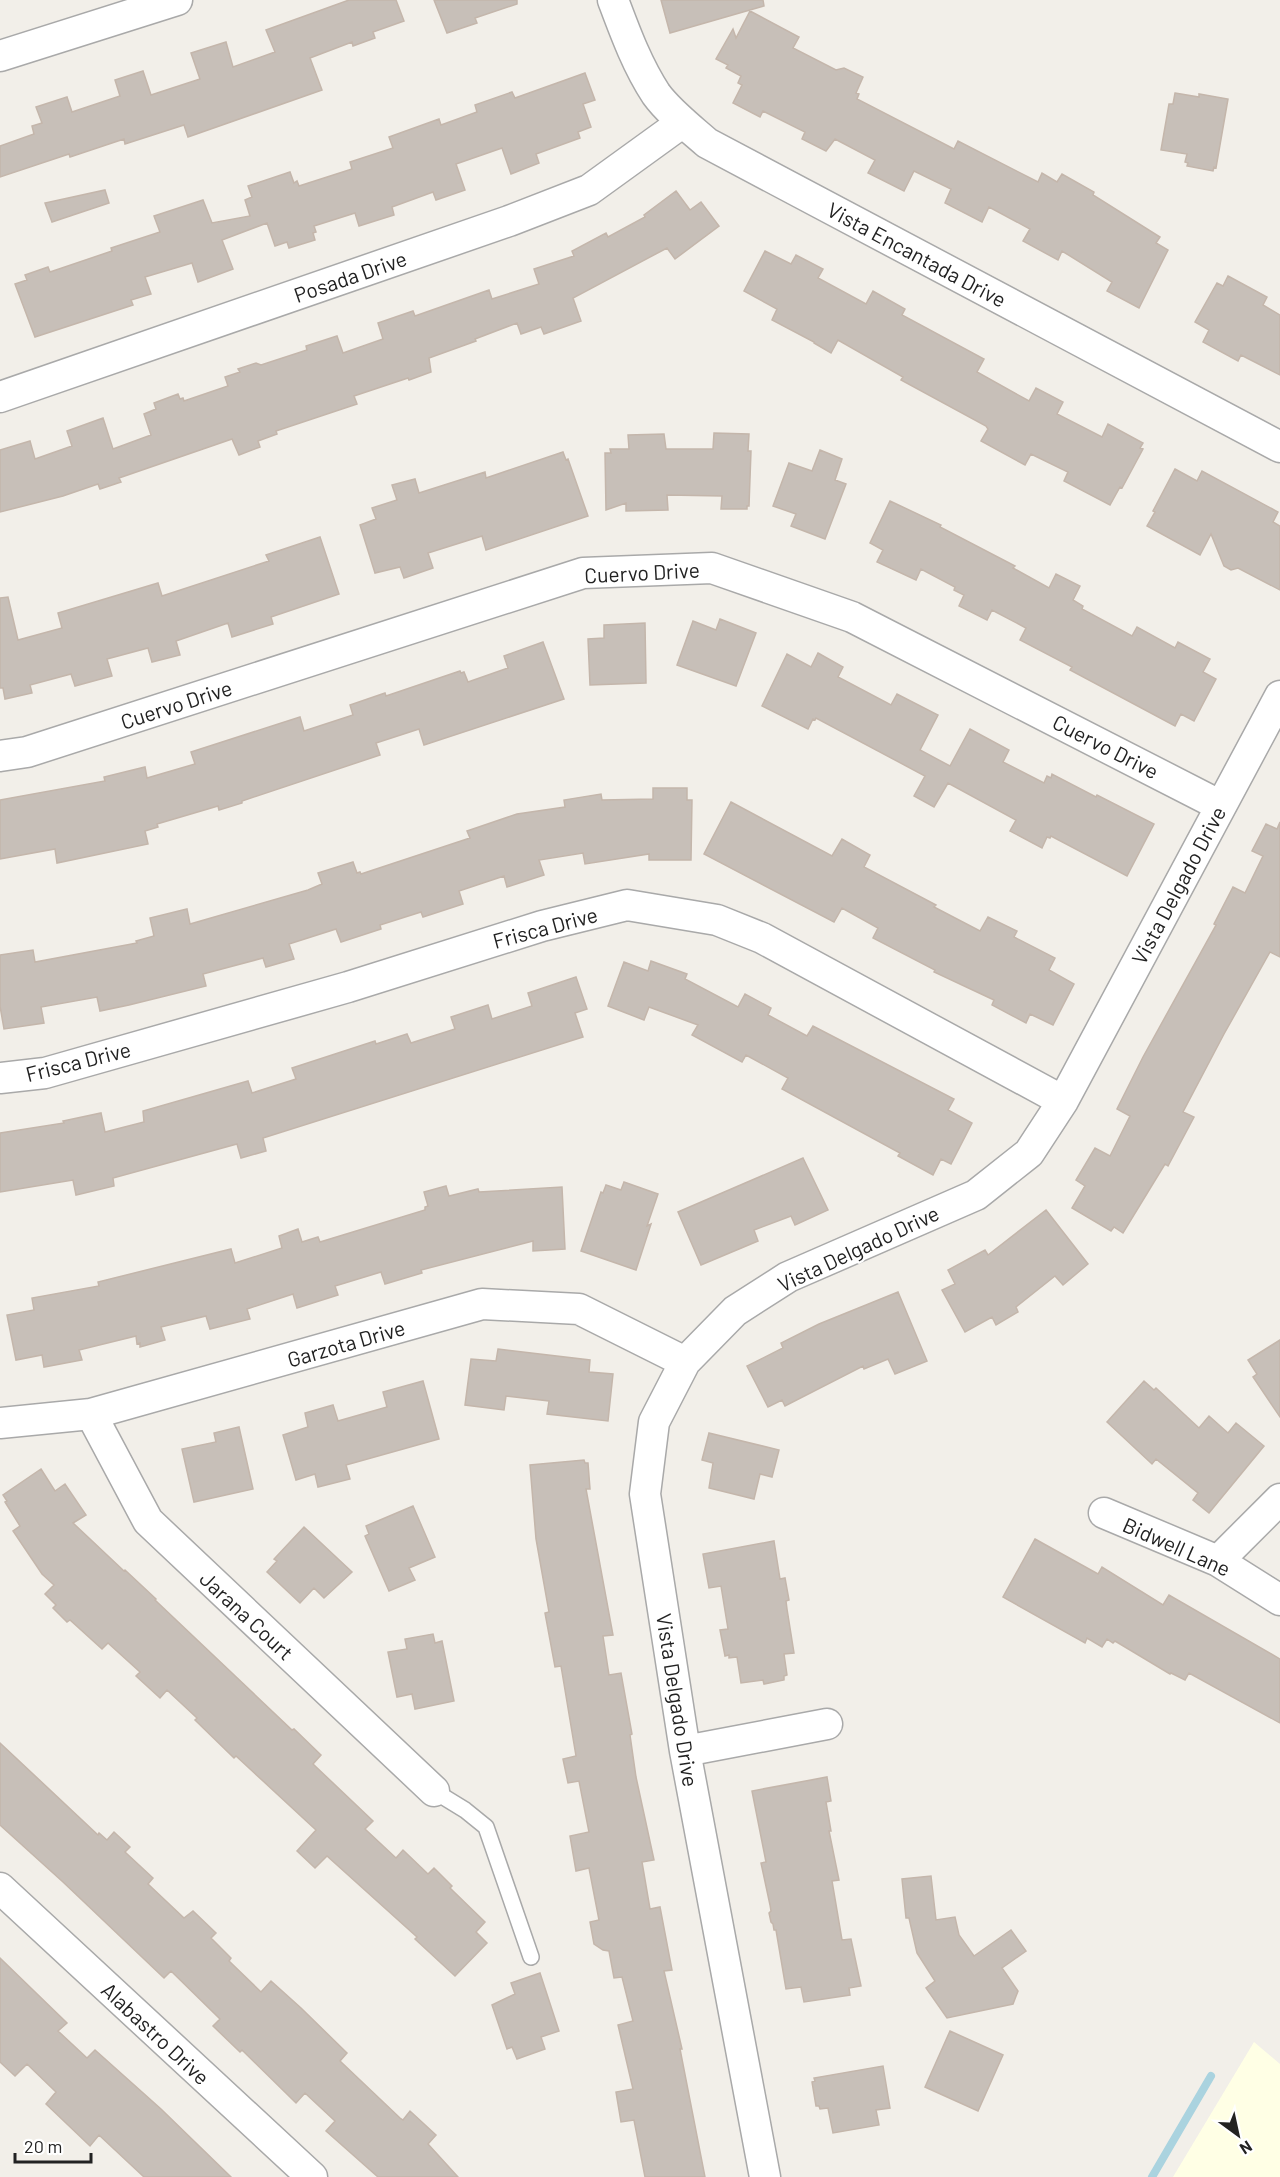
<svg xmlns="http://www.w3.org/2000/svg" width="1280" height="2177" font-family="Barlow,sans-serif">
  <rect width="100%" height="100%" fill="#f2efe9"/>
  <path fill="#ffffe5" d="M 1254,2042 L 1280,2064 L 1280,2177 L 1173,2177 Z"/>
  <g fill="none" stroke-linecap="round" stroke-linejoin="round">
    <path stroke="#aad3df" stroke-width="8" d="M 1152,2177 L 1211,2076"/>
  </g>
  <path fill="#c7bfb8" stroke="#c4b6ab" stroke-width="1.5" d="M 349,0 L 396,0 L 404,21 L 373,32 L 375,38 L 353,46 L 352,42 L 310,58 L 322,90 L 188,137 L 184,125 L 125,144 L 124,139 L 70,157 L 69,154 L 0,177 L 0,146 L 34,134 L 32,126 L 42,123 L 36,107 L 67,97 L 72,112 L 120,96 L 115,80 L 143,71 L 151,95 L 200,79 L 191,53 L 226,42 L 233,67 L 275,52 L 266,30 Z
    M 434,0 L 517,0 L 517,4 L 475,18 L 477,23 L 447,33 Z
    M 661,0 L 763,0 L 764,6 L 670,33 Z
    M 750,11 L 799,37 L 793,48 L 836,70 L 844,68 L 863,77 L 856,93 L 859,94 L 857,99 L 954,149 L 958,141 L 1038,182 L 1042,173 L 1057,182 L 1062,174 L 1094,192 L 1093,195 L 1160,237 L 1156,243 L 1168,250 L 1139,308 L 1107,291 L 1112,282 L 1062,251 L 1058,260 L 1023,241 L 1030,229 L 989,207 L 982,222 L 945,203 L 951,189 L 914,171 L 904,191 L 868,173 L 875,160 L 835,139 L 826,151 L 802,139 L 805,132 L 763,111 L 760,117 L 733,103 L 742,85 L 738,83 L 741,76 L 726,68 L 728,65 L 716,59 L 733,29 L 736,38 Z
    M 585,73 L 595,100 L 583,104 L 591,127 L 578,132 L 580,138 L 536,154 L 539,163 L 511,174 L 502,148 L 456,164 L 465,190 L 436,200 L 433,192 L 392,207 L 394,215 L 359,226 L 355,213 L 314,226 L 316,232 L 313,233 L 315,240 L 289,248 L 287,242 L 275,246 L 267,223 L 222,240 L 233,269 L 198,282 L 192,263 L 145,277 L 151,294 L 131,300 L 133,305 L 35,337 L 15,284 L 27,280 L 25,275 L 48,267 L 50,272 L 112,251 L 111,248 L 160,232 L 154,216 L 203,200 L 212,223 L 250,216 L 245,200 L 252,197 L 248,186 L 290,172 L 294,183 L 297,181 L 299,186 L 352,169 L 350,162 L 393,148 L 389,137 L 439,119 L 441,125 L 477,112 L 475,105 L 512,92 L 515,98 Z
    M 1175,93 L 1199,97 L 1199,94 L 1228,99 L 1216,168 L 1214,167 L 1213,171 L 1187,166 L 1188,163 L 1185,162 L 1187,154 L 1161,150 L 1169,104 L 1173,104 Z
    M 105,190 L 109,203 L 52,222 L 45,203 Z
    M 676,191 L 690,210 L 701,202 L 719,226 L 675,259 L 667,248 L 573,298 L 581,321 L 544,334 L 541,327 L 521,334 L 517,323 L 475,339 L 476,341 L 429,358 L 431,372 L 409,380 L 408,378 L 354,396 L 357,404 L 276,431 L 277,434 L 258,441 L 260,447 L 239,455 L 232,439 L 119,478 L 121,482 L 100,489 L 98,484 L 63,496 L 0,512 L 0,450 L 30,441 L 35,459 L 72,446 L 67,431 L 103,418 L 113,449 L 151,435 L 144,414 L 156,409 L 154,403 L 178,394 L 180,399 L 183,398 L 184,401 L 228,386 L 225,377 L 240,372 L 238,369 L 256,363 L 261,365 L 307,350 L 306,346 L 337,336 L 343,353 L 383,339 L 378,323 L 413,311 L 415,316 L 489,290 L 492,299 L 539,284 L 534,269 L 574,256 L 572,251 L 606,233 L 608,237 L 645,217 L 644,215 Z
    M 765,251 L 791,264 L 796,255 L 823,269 L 818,278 L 866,304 L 873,291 L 905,309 L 902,315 L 984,359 L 977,372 L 1029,401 L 1036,388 L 1063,402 L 1057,414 L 1102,437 L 1108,424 L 1143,443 L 1140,448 L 1143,449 L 1122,488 L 1120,487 L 1110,505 L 1064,481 L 1068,472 L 1031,454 L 1025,465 L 981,441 L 988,429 L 986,426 L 901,380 L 903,377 L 838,340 L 831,353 L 814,343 L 814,342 L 772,320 L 777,309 L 744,291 Z
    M 1228,276 L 1267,297 L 1263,305 L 1280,315 L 1280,375 L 1241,355 L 1238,361 L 1203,342 L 1209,330 L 1195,322 L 1217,283 L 1223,286 Z
    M 714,433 L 749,434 L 748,451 L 751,451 L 749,506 L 747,506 L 747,509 L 721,509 L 722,496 L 667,495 L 668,510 L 626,511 L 626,503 L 606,510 L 605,453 L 611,453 L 610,449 L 629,449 L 628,435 L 664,434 L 666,449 L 713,449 Z
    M 820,450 L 842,459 L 835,480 L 846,484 L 825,539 L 791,526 L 796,514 L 773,506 L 789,463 L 812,471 Z
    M 563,452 L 566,460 L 568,459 L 588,516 L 486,550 L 482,536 L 428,553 L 433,568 L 404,578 L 400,567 L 375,573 L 360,525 L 376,519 L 372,508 L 397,500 L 392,485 L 415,479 L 419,493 L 485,472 L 486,478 Z
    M 1175,469 L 1197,481 L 1202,471 L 1278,512 L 1273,522 L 1280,526 L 1280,590 L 1238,568 L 1231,570 L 1224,566 L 1211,534 L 1200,555 L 1147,526 L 1155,512 L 1153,511 Z
    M 890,501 L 941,525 L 940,527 L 1015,566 L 1013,568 L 1049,588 L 1056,574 L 1080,586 L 1073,600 L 1083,606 L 1082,609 L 1132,636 L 1137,627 L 1175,648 L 1178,642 L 1210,659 L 1203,672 L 1216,679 L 1194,721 L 1181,714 L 1175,726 L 1070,670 L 1072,667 L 1020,640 L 1026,628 L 992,610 L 987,620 L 959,606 L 964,595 L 954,590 L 955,587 L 921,569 L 916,580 L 877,562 L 883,550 L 870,543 Z
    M 320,537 L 339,594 L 271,617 L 273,624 L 232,637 L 228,623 L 176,641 L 180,655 L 152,662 L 148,648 L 107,659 L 112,676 L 75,686 L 71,674 L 30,685 L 32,693 L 5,699 L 3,688 L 0,688 L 0,598 L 8,597 L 18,640 L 62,628 L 58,613 L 158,583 L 162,596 L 269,561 L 266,555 Z
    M 720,619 L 756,633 L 736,686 L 677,665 L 693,621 L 716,630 Z
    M 645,623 L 646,683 L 590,685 L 588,639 L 604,638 L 604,625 Z
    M 543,642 L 564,699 L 424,745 L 419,729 L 376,743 L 380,755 L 242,801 L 242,803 L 219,810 L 218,806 L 157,824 L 158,827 L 145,831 L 148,844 L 57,863 L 55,849 L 0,859 L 0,800 L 105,781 L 104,777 L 145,767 L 147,778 L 195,764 L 191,752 L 300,717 L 304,731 L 353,715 L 350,705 L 385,693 L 386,696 L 460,671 L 461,673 L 464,672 L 468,682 L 508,668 L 504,656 Z
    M 818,653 L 843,667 L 838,677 L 891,705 L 897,694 L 938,715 L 920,750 L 950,766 L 970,729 L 1009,750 L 1003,762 L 1044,783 L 1047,776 L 1051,778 L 1052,774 L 1096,797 L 1097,795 L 1154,824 L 1127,876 L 1051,836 L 1050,838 L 1047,837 L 1042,848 L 1010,831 L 1016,820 L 948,783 L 934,807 L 914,796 L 925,776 L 816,718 L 815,720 L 813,719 L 808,729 L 762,706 L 787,654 L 811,667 Z
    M 653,788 L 687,788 L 687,800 L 692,800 L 691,860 L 649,860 L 649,854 L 585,864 L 583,853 L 539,860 L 544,875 L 507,887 L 504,876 L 459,891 L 463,904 L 423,917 L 421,912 L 380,925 L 381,929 L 341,942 L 336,929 L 289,944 L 294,959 L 266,967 L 263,958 L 203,974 L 206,986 L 129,1005 L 100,1011 L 97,997 L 41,1007 L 44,1023 L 4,1029 L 0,1006 L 0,955 L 33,950 L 35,962 L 137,943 L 136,941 L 154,936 L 150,918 L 187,909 L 190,924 L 308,890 L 322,884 L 318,873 L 353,862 L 357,873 L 360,872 L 361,874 L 470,838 L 467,831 L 517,814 L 565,807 L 564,800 L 601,794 L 602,800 L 653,799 Z
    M 731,802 L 832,856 L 842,839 L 870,855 L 864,867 L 936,905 L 934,907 L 980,931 L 988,917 L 1017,931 L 1014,937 L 1055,958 L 1049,970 L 1074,984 L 1053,1025 L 1030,1014 L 1026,1023 L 992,1005 L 994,1000 L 934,972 L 935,970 L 873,938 L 878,928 L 842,908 L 834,922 L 704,854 Z
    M 1280,822 L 1280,957 L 1270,952 L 1224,1034 L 1183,1112 L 1194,1117 L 1168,1166 L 1165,1164 L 1123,1233 L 1114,1227 L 1111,1231 L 1072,1208 L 1085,1186 L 1076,1180 L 1095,1148 L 1110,1156 L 1130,1116 L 1117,1109 L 1143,1057 L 1216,925 L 1214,924 L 1233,887 L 1245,893 L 1263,856 L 1252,851 L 1266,824 L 1277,829 Z
    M 651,961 L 687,974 L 685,979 L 738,1007 L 745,994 L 771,1008 L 768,1015 L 807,1036 L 813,1026 L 954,1099 L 948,1110 L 972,1123 L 951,1164 L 941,1159 L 933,1175 L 898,1156 L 900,1153 L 782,1089 L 788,1078 L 746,1055 L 742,1062 L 692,1035 L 698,1025 L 649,1007 L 644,1020 L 608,1006 L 624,962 L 648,971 Z
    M 576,977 L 587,1009 L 575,1013 L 583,1037 L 263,1138 L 266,1151 L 241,1158 L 237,1144 L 113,1178 L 114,1186 L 76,1195 L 73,1180 L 0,1192 L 0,1133 L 64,1123 L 63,1121 L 101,1113 L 105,1132 L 144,1122 L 143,1111 L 248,1081 L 252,1093 L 296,1079 L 292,1068 L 375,1041 L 376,1044 L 407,1034 L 411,1043 L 455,1029 L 451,1017 L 488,1005 L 492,1019 L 532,1006 L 528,993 Z
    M 803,1158 L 828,1210 L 795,1225 L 791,1216 L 754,1230 L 758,1241 L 701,1265 L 678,1212 Z
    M 624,1182 L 658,1194 L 647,1226 L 651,1224 L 636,1270 L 581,1251 L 601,1192 L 603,1193 L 606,1185 L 621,1190 Z
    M 446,1186 L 449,1196 L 478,1189 L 479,1192 L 562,1187 L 565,1249 L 533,1251 L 533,1241 L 421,1270 L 422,1273 L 385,1284 L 381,1272 L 335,1286 L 338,1295 L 297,1308 L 293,1294 L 247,1309 L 250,1319 L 210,1329 L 206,1316 L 161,1327 L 165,1340 L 140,1347 L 140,1343 L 137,1344 L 136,1336 L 79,1350 L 82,1360 L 44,1367 L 42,1355 L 16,1360 L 7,1315 L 34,1310 L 32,1298 L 99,1286 L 98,1282 L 231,1249 L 235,1263 L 282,1248 L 279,1236 L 298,1229 L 302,1242 L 318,1237 L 320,1242 L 425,1210 L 425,1207 L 428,1206 L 424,1192 Z
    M 1046,1210 L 1088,1264 L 1063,1285 L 1055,1276 L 1016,1307 L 1018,1312 L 996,1325 L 992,1317 L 965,1332 L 942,1290 L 955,1284 L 948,1270 L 985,1250 L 988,1255 Z
    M 898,1292 L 927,1361 L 895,1374 L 888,1359 L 864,1369 L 863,1366 L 785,1406 L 782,1400 L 768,1407 L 747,1366 L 783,1348 L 781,1343 L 819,1324 Z
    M 1280,1340 L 1280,1417 L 1253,1377 L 1257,1374 L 1248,1360 Z
    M 498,1349 L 590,1360 L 589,1372 L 613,1374 L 608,1421 L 547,1414 L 549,1401 L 506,1396 L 504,1410 L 465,1405 L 471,1359 L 496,1361 Z
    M 423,1381 L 439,1439 L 346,1465 L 350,1479 L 318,1487 L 315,1474 L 296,1480 L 283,1435 L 308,1427 L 305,1413 L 333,1405 L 338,1421 L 387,1407 L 383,1392 Z
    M 1144,1381 L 1154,1390 L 1156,1388 L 1199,1428 L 1209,1416 L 1228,1433 L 1236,1423 L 1264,1446 L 1209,1513 L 1193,1500 L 1198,1493 L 1156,1459 L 1152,1464 L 1107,1422 Z
    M 239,1427 L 253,1489 L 194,1502 L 182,1449 L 216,1442 L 214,1433 Z
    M 709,1433 L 779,1450 L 772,1477 L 760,1474 L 754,1499 L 709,1488 L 713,1463 L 702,1460 Z
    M 584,1460 L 585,1463 L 588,1463 L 590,1489 L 586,1489 L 613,1635 L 603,1636 L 609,1675 L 621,1673 L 632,1734 L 630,1735 L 636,1777 L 654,1860 L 642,1862 L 650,1909 L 660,1907 L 672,1970 L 664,1971 L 682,2049 L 680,2049 L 705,2177 L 645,2177 L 634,2120 L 621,2122 L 616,2092 L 633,2089 L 618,2025 L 633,2021 L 622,1977 L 614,1978 L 609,1951 L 603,1950 L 594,1944 L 590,1922 L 599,1920 L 589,1868 L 576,1871 L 570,1836 L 589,1832 L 579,1781 L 568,1783 L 563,1759 L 576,1756 L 561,1666 L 555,1667 L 545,1613 L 549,1612 L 536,1539 L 530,1465 Z
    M 41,1469 L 55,1491 L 65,1484 L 86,1515 L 73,1523 L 124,1571 L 125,1570 L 156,1599 L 155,1600 L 292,1730 L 294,1729 L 321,1755 L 313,1764 L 373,1821 L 365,1829 L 396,1858 L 403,1850 L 428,1874 L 434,1868 L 452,1886 L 450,1888 L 485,1922 L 476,1932 L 487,1943 L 455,1976 L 415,1939 L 417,1937 L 327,1856 L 315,1868 L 297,1851 L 316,1830 L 236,1756 L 234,1758 L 195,1720 L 197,1718 L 167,1690 L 160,1698 L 136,1676 L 140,1672 L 108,1643 L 102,1649 L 70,1620 L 67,1622 L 53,1608 L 56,1605 L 45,1594 L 54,1585 L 42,1574 L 13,1531 L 20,1526 L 5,1502 L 7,1501 L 3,1495 Z
    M 413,1506 L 435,1557 L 409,1568 L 415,1580 L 389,1591 L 365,1536 L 369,1534 L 366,1526 Z
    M 304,1527 L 352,1572 L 324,1598 L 314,1588 L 300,1603 L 267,1572 L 277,1561 L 274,1559 Z
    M 1035,1539 L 1098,1574 L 1102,1567 L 1163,1605 L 1169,1595 L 1280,1659 L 1280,1723 L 1189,1673 L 1185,1680 L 1171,1673 L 1170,1674 L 1115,1641 L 1113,1643 L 1107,1639 L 1102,1647 L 1087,1638 L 1085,1643 L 1003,1597 Z
    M 774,1541 L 780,1579 L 785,1578 L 789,1600 L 786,1601 L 787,1609 L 794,1653 L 784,1654 L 787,1675 L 784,1676 L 784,1680 L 764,1684 L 763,1680 L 741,1683 L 737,1657 L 729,1658 L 729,1655 L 725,1656 L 720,1630 L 728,1629 L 721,1586 L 709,1588 L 703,1554 Z
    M 433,1634 L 435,1643 L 442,1641 L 454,1701 L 415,1709 L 412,1694 L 397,1697 L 388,1652 L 407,1649 L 405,1639 Z
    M 0,1743 L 98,1835 L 99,1833 L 107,1840 L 114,1832 L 130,1847 L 125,1852 L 153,1878 L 148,1884 L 184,1918 L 193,1911 L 216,1933 L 211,1938 L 231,1958 L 229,1961 L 261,1992 L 271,1981 L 301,2008 L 347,2053 L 340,2061 L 400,2118 L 403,2120 L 410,2111 L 436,2135 L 428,2144 L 458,2177 L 378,2177 L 326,2131 L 335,2121 L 305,2093 L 296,2103 L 242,2050 L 240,2052 L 213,2026 L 220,2019 L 171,1971 L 164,1978 L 63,1882 L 0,1825 Z
    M 827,1777 L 831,1801 L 826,1802 L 831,1831 L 829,1831 L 839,1880 L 832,1881 L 842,1940 L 851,1939 L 861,1986 L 849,1988 L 850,1995 L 804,2002 L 801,1987 L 786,1989 L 776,1930 L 774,1930 L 773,1924 L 771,1922 L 769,1913 L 771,1911 L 770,1905 L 761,1863 L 766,1862 L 752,1791 Z
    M 931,1876 L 936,1920 L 955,1917 L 959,1935 L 974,1956 L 1011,1930 L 1026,1951 L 1002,1968 L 1018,1991 L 1013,2004 L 947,2018 L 926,1988 L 935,1981 L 917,1953 L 909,1918 L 906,1918 L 902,1879 Z
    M 0,1958 L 67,2023 L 58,2031 L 87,2058 L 95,2050 L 161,2109 L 231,2177 L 144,2177 L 99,2135 L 90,2146 L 46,2104 L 56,2092 L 27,2064 L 15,2076 L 0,2062 Z
    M 540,1973 L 559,2031 L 541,2037 L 545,2049 L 517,2059 L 512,2047 L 507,2049 L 492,2005 L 515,1994 L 511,1983 Z
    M 950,2031 L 1003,2055 L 978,2111 L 925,2087 Z
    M 883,2066 L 890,2108 L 876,2110 L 879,2125 L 833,2133 L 828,2108 L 820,2109 L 819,2106 L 816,2106 L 812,2082 L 815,2081 L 814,2078 Z"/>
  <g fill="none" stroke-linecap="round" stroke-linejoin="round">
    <defs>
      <path id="lane" d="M 434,1791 L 465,1810 L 486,1827 L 531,1957"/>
      <path id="street" d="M 613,0 C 625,32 637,65 656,94 C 669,112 690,128 707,143 L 1280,447
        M 0,56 L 177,0
        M 0,397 L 509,221 L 589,190 L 683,122
        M 0,756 L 27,752 L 583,573 L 712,568 L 852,617 L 1221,806
        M 0,1078 L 45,1073 L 348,987 L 542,926 L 627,905 L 717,920 L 762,938 L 1063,1101
        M 91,1414 L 148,1521 L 434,1791
        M 0,1423 L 91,1414 L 482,1304 L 579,1309 L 685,1362
        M 1104,1513 L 1218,1561 L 1280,1600
        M 1218,1561 L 1280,1499
        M 685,1751 L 827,1724
        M 0,1888 L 312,2177
        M 765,2177 L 685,1751 L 645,1494 L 654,1422 L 685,1362 L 735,1311 L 788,1277 L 976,1195 L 1029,1153 L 1063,1101 L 1280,696"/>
    </defs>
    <use href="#lane" stroke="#a9a9a9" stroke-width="18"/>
    <use href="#street" stroke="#a9a9a9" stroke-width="33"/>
    <use href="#lane" stroke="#fff" stroke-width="15"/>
    <use href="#street" stroke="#fff" stroke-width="30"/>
  </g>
  <g text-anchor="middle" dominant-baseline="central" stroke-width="4.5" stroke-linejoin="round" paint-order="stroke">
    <g font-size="21" fill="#222" stroke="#fff">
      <text transform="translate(917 254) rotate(28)">Vista Encantada Drive</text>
      <text transform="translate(350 276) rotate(-19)">Posada Drive</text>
      <text transform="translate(642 572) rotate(-3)">Cuervo Drive</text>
      <text transform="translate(176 704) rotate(-18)">Cuervo Drive</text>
      <text transform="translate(1106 746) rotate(27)">Cuervo Drive</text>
      <text transform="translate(1178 885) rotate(-62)">Vista Delgado Drive</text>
      <text transform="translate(545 927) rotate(-15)">Frisca Drive</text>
      <text transform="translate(78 1061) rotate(-14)">Frisca Drive</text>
      <text transform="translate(858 1248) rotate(-25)">Vista Delgado Drive</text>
      <text transform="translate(346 1343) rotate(-16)">Garzota Drive</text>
      <text transform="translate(1177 1546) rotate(24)">Bidwell Lane</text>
      <text transform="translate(247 1615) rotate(43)">Jarana Court</text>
      <text transform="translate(678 1700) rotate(81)">Vista Delgado Drive</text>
      <text transform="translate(156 2033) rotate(43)">Alabastro Drive</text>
    </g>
  </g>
  <g transform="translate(1238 2135) rotate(147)" stroke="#ffffff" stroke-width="4.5" paint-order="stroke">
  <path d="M0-4.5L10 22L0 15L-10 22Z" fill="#222222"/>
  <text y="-9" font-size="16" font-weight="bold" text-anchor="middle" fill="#222222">N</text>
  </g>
  <path d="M15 2153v9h76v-9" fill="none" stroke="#222222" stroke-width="3"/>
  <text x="24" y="2153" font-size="18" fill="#222222" stroke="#ffffff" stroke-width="4.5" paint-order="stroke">20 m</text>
</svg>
